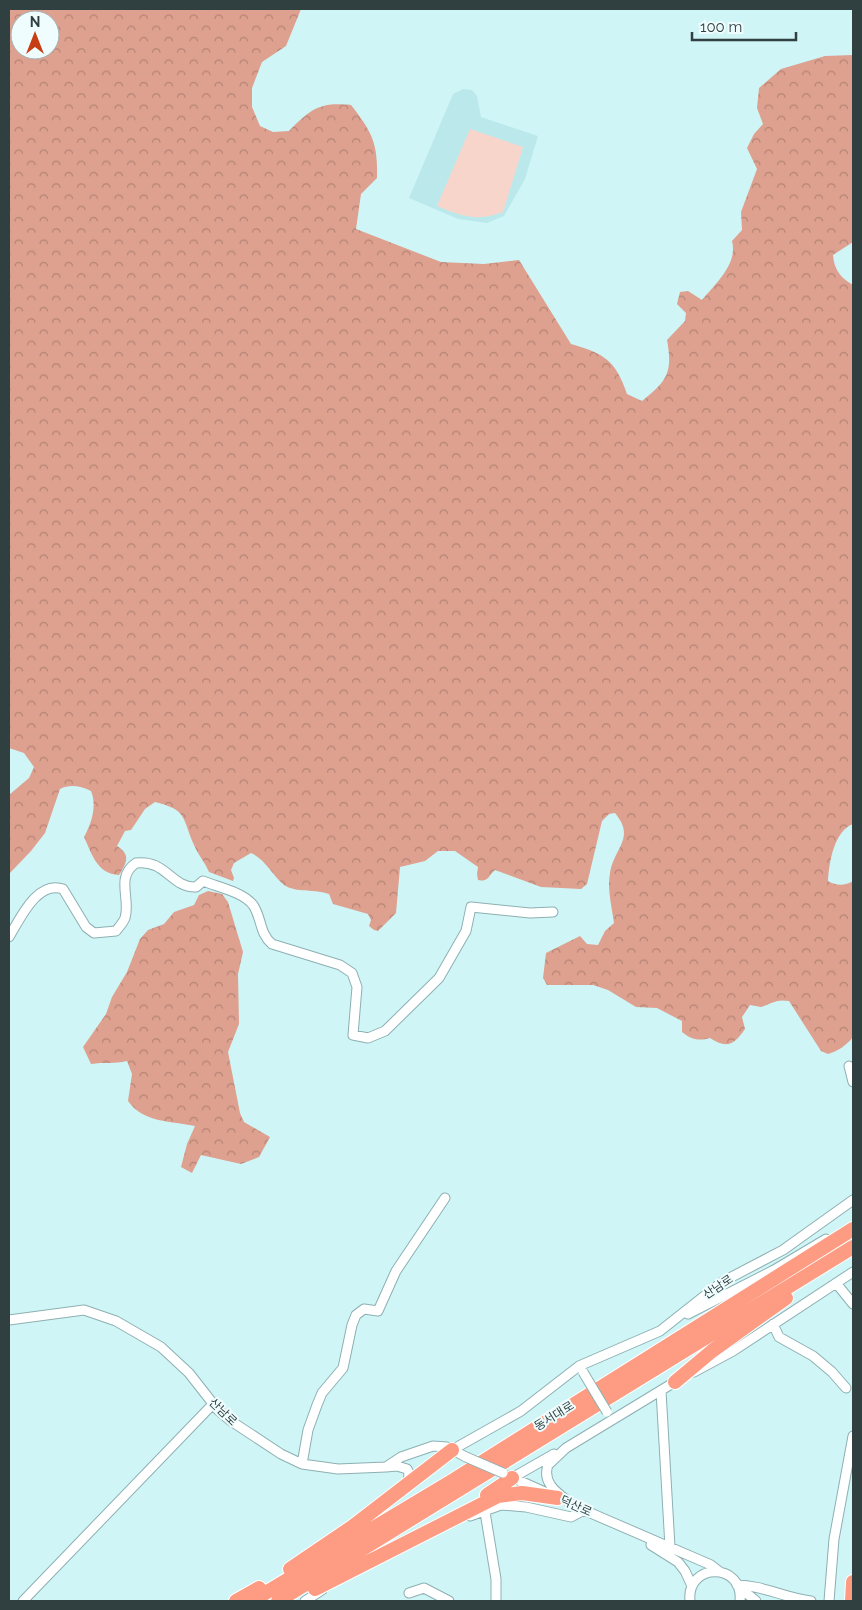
<svg xmlns="http://www.w3.org/2000/svg" width="862" height="1610" font-family="Raleway,'Noto Sans KR',sans-serif">
  <defs>
    <pattern id="forest-crowns" width="20" height="18" patternUnits="userSpaceOnUse" patternTransform="scale(1.25)"><rect width="20" height="18" fill="#dea08f"/><path d="M2 6a3 3 0 1 1 6 0M12 15a3 3 0 1 1 6 0" fill="none" stroke="#b48476"/></pattern>
  </defs>
  <rect width="100%" height="100%" fill="#d0f5f7"/>
  <path fill="#bbe9eb" d="M 463,89 L 472,90 L 477,96 L 481,117 L 538,136 L 525,179 L 504,216 L 487,223 L 458,219 L 409,198 L 453,94 Z"/>
  <path fill="url(#forest-crowns)" fill-rule="evenodd" d="M 9,9 L 301,9 L 286,46 L 262,62 L 252,88 L 252,107 L 260,126 L 273,132 L 289,131 C 311,109 319,102 351,105 C 372,132 378,143 377,178 L 361,194 L 356,229 L 441,262 L 484,264 L 519,260 L 571,344 C 604,353 616,361 627,394 L 642,401 C 667,381 673,373 667,340 L 685,321 L 686,313 L 677,304 L 680,292 L 688,291 L 702,300 C 716,283 738,264 732,241 L 742,230 L 741,212 L 757,169 L 747,148 L 754,134 L 763,124 L 757,108 L 759,88 L 781,69 L 825,56 L 853,55 L 853,242 L 833,255 C 834,270 841,278 853,285 L 853,824 C 834,831 829,863 828,881 C 836,886 845,886 853,881 L 853,1037 C 847,1045 838,1051 828,1054 L 821,1051 L 789,1001 C 776,999 773,1003 761,1007 L 750,1005 L 742,1017 L 745,1029 C 734,1045 727,1049 710,1038 C 698,1041 692,1040 682,1032 L 682,1021 L 657,1008 L 636,1007 L 608,990 L 593,985 L 547,985 L 543,978 L 546,953 L 580,936 L 587,944 L 598,945 L 605,931 L 614,923 C 612,908 607,889 610,873 C 614,848 636,838 615,813 L 609,814 L 602,821 L 587,884 L 581,889 L 541,887 L 495,870 C 488,876 489,882 478,880 L 477,874 L 478,867 L 455,851 L 438,851 L 425,861 L 400,867 L 396,913 L 378,931 L 374,930 L 369,926 L 371,920 L 368,914 L 333,904 L 329,894 C 316,889 295,893 284,885 C 272,875 265,859 251,853 L 234,863 L 231,870 L 234,878 L 233,881 L 209,872 C 205,862 198,855 194,845 C 182,818 188,810 155,802 L 145,809 L 131,830 L 125,831 L 117,846 C 131,855 127,862 119,875 C 97,874 92,854 84,837 C 92,823 97,805 91,791 C 80,786 70,784 60,789 L 45,833 L 31,851 L 9,874 L 9,795 L 29,778 L 34,767 L 24,753 L 9,748 ZM 20,20 L 50,20 L 50,50 L 20,50 Z
    M 208,891 L 222,894 L 228,902 L 243,952 L 238,974 L 239,1024 L 228,1052 L 240,1113 L 244,1122 L 270,1137 L 259,1157 L 241,1164 L 201,1155 L 192,1173 L 181,1167 L 187,1144 L 195,1126 C 172,1121 143,1123 128,1101 L 132,1074 L 127,1061 C 114,1064 104,1062 91,1064 L 83,1047 L 106,1014 L 112,997 L 127,972 L 140,939 L 148,930 L 164,924 L 174,912 L 194,905 L 199,895 Z"/>
  <path fill="#f8d5cb" d="M 470,129 L 523,147 L 503,212 C 477,222 461,216 437,206 Z"/>
  <g fill="none" stroke-linecap="round" stroke-linejoin="round">
    <defs>
      <path id="minor" d="M 9,937 C 20,919 37,880 63,889 L 86,927 L 94,933 L 116,931 C 119,927 123,923 125,918 C 131,899 115,877 136,863 C 166,859 171,888 196,887 L 203,881 C 218,887 243,892 253,905 C 262,918 259,933 272,944 L 340,965 L 352,973 L 357,987 L 353,1035 L 368,1038 L 385,1031 L 439,978 L 466,931 L 471,907 L 530,913 L 553,912
        M 849,1066 L 853,1082
        M 836,1283 L 853,1304
        M 688,1314 L 774,1270 L 826,1239
        M 9,1320 L 84,1310 L 116,1321 L 161,1347 L 189,1373 L 218,1410 L 231,1421 L 281,1454 L 302,1464 L 338,1469 L 386,1467 L 401,1457 L 433,1446 L 447,1447 L 466,1457
        M 773,1324 L 779,1337 L 813,1356 L 832,1372 L 846,1388
        M 694,1372 L 733,1351 L 853,1272
        M 661,1391 L 670,1547
        M 452,1450 L 521,1411 L 579,1366 L 660,1331 L 722,1282 L 783,1250 L 853,1200
        M 302,1464 L 308,1430 L 317,1405 L 322,1393 L 343,1368 L 352,1325 L 356,1315 L 364,1309 L 378,1311 L 396,1271 L 445,1198
        M 386,1467 L 397,1466 L 407,1469 L 409,1473 L 408,1484
        M 509,1476 L 545,1492
        M 512,1478 L 554,1454
        M 574,1506 C 561,1495 541,1485 548,1465 L 566,1448 L 678,1380
        M 579,1508 L 711,1565 L 720,1572
        M 485,1512 L 496,1579 L 496,1601
        M 470,1516 L 501,1505 L 526,1507 L 571,1517 L 584,1510
        M 651,1545 L 678,1562 L 685,1571 L 692,1586
        M 737,1585 C 762,1585 785,1598 811,1601
        M 739,1587 L 756,1601
        M 409,1593 L 424,1588 L 449,1601
        M 23,1601 L 213,1404
        M 305,1601 L 322,1590
        M 690,1601 C 686,1562 744,1562 740,1601
        M 829,1601 L 834,1539 L 853,1436"/>
      <path id="highway" d="M 675,1382 L 712,1351 L 786,1298
        M 487,1495 L 512,1478
        M 290,1569 L 352,1527 L 452,1450
        M 315,1589 L 498,1496 L 522,1493 L 558,1498
        M 236,1601 L 259,1588
        M 252,1601 L 452,1481 L 853,1229
        M 278,1601 L 853,1247
        M 852,1601 L 853,1582"/>
    </defs>
    <use href="#minor" stroke="#8db0b2" stroke-width="11"/>
    <use href="#highway" stroke="#fff" stroke-width="16"/>
    <use href="#minor" stroke="#fff" stroke-width="9"/>
    <use href="#highway" stroke="#fd9c82" stroke-width="14"/>
    <defs>
      <path id="minor-bridge" d="M 583,1372 L 607,1412
        M 466,1457 L 503,1473"/>
    </defs>
    <use href="#minor-bridge" stroke="#8db0b2" stroke-width="11" stroke-linecap="butt"/>
    <use href="#minor-bridge" stroke="#fff" stroke-width="9"/>
  </g>
  <g text-anchor="middle" dominant-baseline="central" stroke-width="4" stroke-linejoin="round" paint-order="stroke">
    <g font-size="12" fill="#303f40" stroke="#effdfe">
      <text transform="translate(718 1287) rotate(-34)">산남로</text>
      <text transform="translate(223 1412) rotate(44)">산남로</text>
      <text transform="translate(554 1416) rotate(-32)">동서대로</text>
      <text transform="translate(576 1506) rotate(24)">덕산로</text>
    </g>
  </g>
  <rect width="862" height="1610" fill="none" stroke="#303f40" stroke-width="20"/>
  <g transform="translate(35 35)"><circle r="24" fill="#effdfe" stroke="#a3b1b2"/>
  <path d="M0-4L9 19L0 12L-9 19Z" fill="#c73e15"/>
  <text y="-8" font-size="14" font-weight="bold" text-anchor="middle" fill="#303f40">N</text>
  </g>
  <path d="M692 32v8h104v-8" fill="none" stroke="#303f40" stroke-width="2.5"/>
  <text x="700" y="32" font-size="15" fill="#303f40" stroke="#effdfe" stroke-width="4" paint-order="stroke">100 m</text>
</svg>
